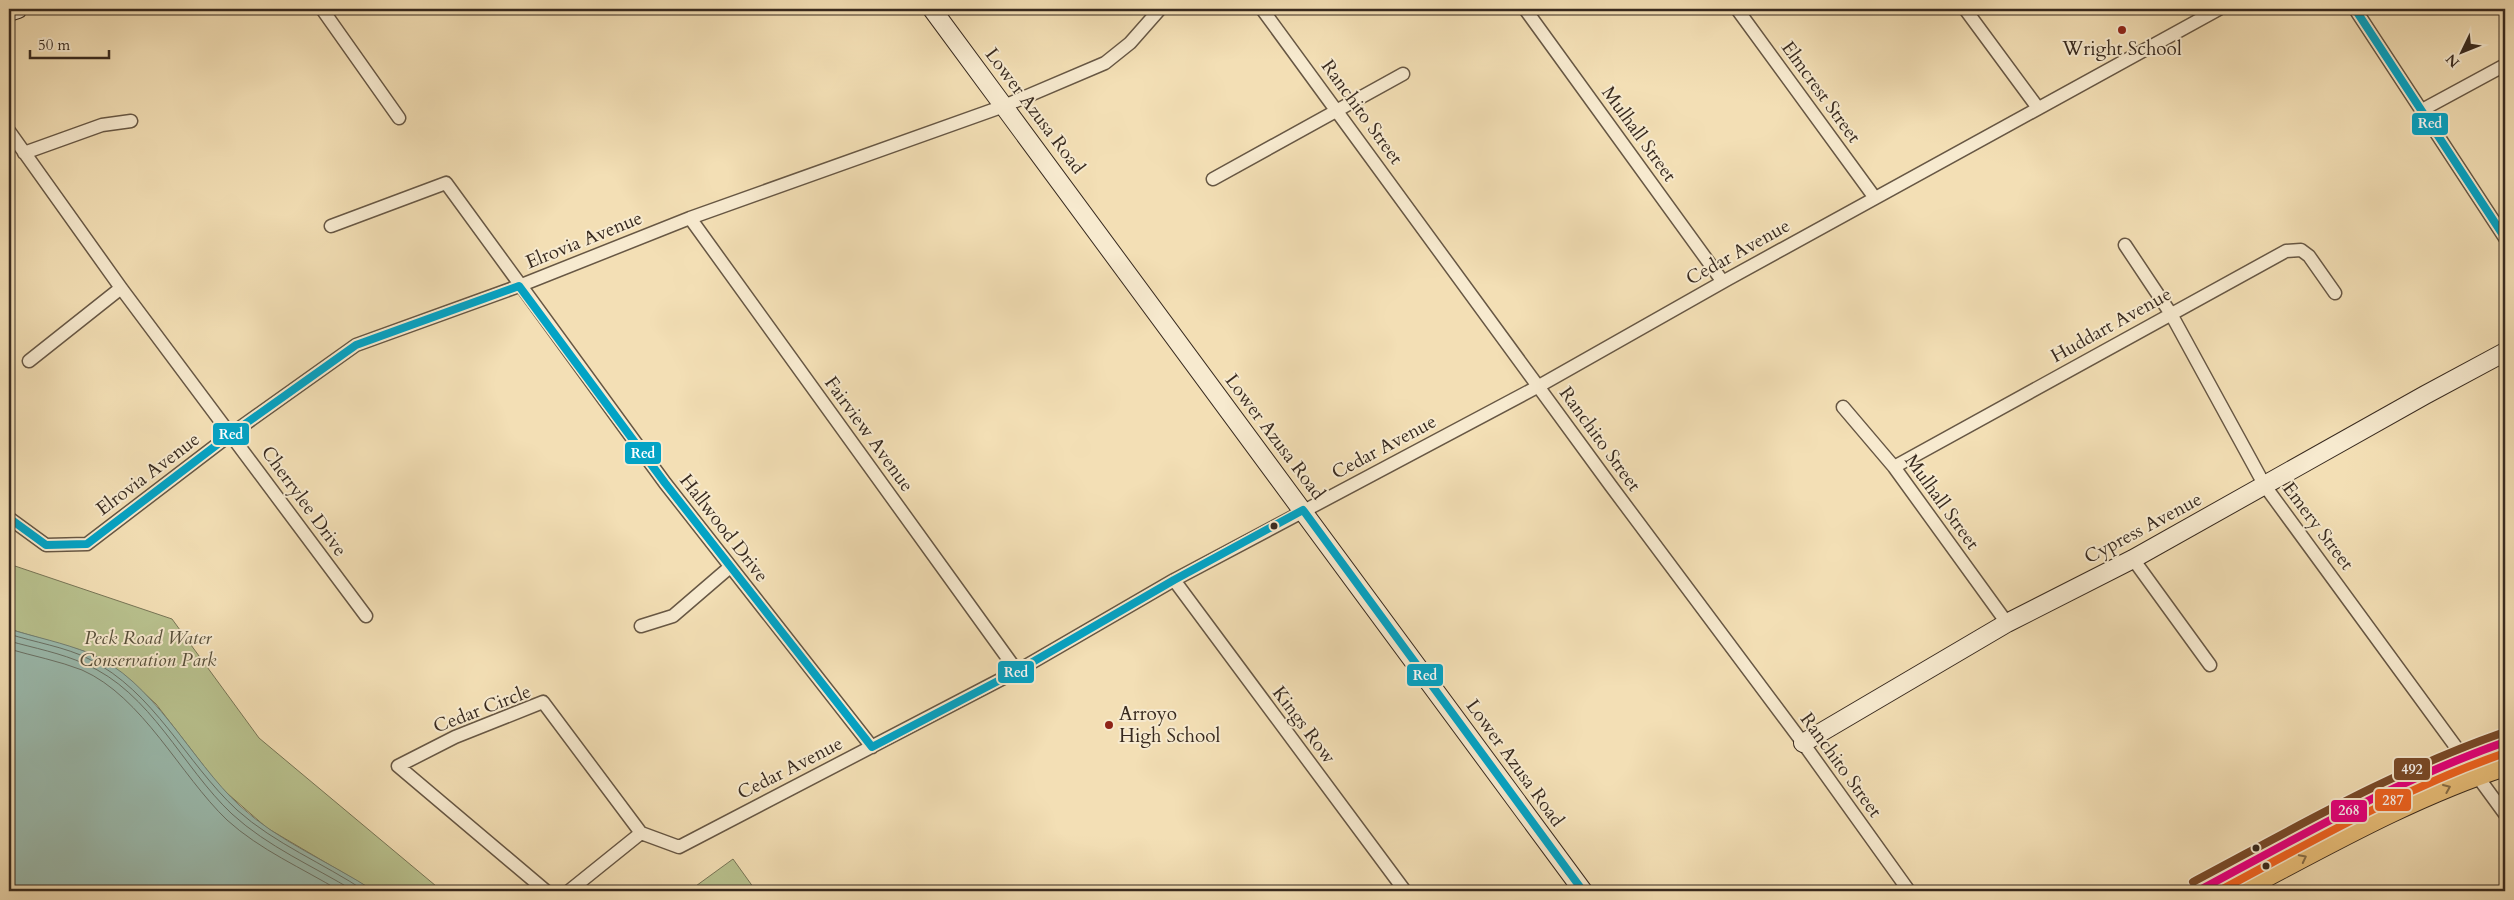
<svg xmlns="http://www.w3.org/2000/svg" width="2514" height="900" font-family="Cardo,serif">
  <rect width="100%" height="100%" fill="#f3dfb5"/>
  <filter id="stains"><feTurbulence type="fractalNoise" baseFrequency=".004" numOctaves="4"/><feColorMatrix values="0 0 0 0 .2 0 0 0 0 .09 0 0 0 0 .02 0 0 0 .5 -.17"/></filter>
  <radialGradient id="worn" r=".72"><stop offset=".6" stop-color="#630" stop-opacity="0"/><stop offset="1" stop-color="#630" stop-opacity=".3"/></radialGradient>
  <path fill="#b9c28f" stroke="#787657" d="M 9,564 L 172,619 L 259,738 L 442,891 L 374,891 L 267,828 L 220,787 L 156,704 L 134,684 L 90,653 L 9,629 Z
    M 733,859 L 756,891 L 689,891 Z"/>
  <path fill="#9bbcb0" stroke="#738276" d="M 9,629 C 35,637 64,643 89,653 C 154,680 190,760 240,806 C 279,842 330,862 374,891 L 9,891 Z"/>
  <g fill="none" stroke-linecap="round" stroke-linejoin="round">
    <path stroke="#6a7368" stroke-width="1" d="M 9,634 C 33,642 66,647 89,659 C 155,692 185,762 237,810 C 275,844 323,863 365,891
      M 9,641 C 34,648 61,653 85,664 C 151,692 182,767 232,814 C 268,847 313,866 354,891
      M 9,649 C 33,656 59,661 82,670 C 143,697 180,775 227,820 C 260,850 302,868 340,891"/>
    <defs>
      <path id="street" d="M 322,9 L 399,118
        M 1262,9 L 1611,486 L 1803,743 L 1909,891
        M 1525,9 L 1723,282
        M 1737,9 L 1875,198
        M 1965,9 L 2038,108
        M 2355,9 L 2505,238
        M 2422,110 L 2505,65
        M 9,131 L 121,288 L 366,616
        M 24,153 L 102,125 L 131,121
        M 1213,179 L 1403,74
        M 690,218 L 1017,671
        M 331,226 L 446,183 L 665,483 L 872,747
        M 2125,245 L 2171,314 L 2265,486 L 2505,814
        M 29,361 L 121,288
        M 1843,407 L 1894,467 L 2007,623
        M 1894,467 L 2286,251 L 2301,250 L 2309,256 L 2335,293
        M 9,518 L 46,545 L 87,544 L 231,434 L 356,345 L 519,286 L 690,218 L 1004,106 L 1105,63 L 1130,43 L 1160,9
        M 2133,559 L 2210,665
        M 1174,580 L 1405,891
        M 641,626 L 673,616 L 730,567
        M 641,833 L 679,847 L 1017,671 L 1174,580 L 1539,386 L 1728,279 L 2219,9
        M 546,891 L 398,766 L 455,737 L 543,702 L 641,833
        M 569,891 L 641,833"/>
      <path id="secondary" d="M 932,9 L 1583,891
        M 9,12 L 18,9
        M 1803,743 L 2007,623 L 2133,559 L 2425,395 L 2505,352"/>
      <path id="primary" d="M 2198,891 C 2299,838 2396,777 2505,742
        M 2239,891 C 2325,846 2412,796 2505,766"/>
    </defs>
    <use href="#street" stroke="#675744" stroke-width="15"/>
    <use href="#secondary" stroke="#382a1f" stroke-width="20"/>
    <use href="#primary" stroke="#382a1f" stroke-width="22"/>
    <use href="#street" stroke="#f7eacf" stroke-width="12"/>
    <use href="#secondary" stroke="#f7eacf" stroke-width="18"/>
    <use href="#primary" stroke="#eac07a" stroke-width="20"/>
    <defs>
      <path id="bus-1" d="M 2355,9 L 2505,238
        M 9,518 L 46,545 L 87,544 L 231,434 L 356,345 L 519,286 L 665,483 L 872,747 L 1017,671 L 1174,580 L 1303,510 L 1583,891"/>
      <path id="bus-2" d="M 2198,891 C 2299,837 2397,780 2505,742"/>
      <path id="bus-3" d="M 2219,891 C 2313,841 2404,788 2505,753"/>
      <path id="bus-4" d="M 2193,882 C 2295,828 2393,771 2502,733"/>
    </defs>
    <use href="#bus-1" stroke="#f7eacf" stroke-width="11"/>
    <use href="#bus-2" stroke="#f7eacf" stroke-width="11"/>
    <use href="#bus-3" stroke="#f7eacf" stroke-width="11"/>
    <use href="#bus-4" stroke="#f7eacf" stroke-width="11"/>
    <use href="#bus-1" stroke="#03a3c5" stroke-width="8"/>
    <use href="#bus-2" stroke="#e5007d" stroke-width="8"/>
    <use href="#bus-3" stroke="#f26522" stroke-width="8"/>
    <use href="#bus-4" stroke="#7a4b2a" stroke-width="8"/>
  </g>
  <defs><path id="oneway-chevron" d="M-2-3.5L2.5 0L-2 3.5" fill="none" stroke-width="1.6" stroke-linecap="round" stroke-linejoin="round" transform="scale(1.25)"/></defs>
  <g stroke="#886e48">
    <use href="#oneway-chevron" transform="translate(2447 788) rotate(-23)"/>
    <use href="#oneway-chevron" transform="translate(2303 858) rotate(-27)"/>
  </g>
  <g fill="#8f2418" stroke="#f7eacf" stroke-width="2">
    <circle cx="2122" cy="30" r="5"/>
    <circle cx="1109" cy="725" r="5"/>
  </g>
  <g fill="#382a1f" stroke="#f7eacf" stroke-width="2">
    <circle cx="1274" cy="526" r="4.5"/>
    <circle cx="2256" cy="848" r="4.5"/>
    <circle cx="2266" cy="866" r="4.5"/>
  </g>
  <g text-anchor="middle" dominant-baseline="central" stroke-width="4" stroke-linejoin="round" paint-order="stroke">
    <g font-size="19" fill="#382a1f" stroke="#f7eacf">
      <text x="2122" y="49">Wright School</text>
      <text x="1119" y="714" text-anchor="start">Arroyo<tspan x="1119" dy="22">High School</tspan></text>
    </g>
    <g font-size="19" fill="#382a1f" stroke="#f7eacf">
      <text transform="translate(1821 92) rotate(54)">Elmcrest Street</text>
      <text transform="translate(1035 111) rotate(53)">Lower Azusa Road</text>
      <text transform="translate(1362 112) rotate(54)">Ranchito Street</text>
      <text transform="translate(1639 134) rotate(54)">Mulhall Street</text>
      <text transform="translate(584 240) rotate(-22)">Elrovia Avenue</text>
      <text transform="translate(1738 252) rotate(-29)">Cedar Avenue</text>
      <text transform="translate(2111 325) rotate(-29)">Huddart Avenue</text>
      <text transform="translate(869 434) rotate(54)">Fairview Avenue</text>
      <text transform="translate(1275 437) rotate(53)">Lower Azusa Road</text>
      <text transform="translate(1600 439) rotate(54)">Ranchito Street</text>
      <text transform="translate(1384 447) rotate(-28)">Cedar Avenue</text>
      <text transform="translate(148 474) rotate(-37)">Elrovia Avenue</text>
      <text transform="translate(304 501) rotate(54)">Cherrylee Drive</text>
      <text transform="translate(1942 502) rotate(54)">Mulhall Street</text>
      <text transform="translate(2318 526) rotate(53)">Emery Street</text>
      <text transform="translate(724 528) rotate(52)">Hallwood Drive</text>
      <text transform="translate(2143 528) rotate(-28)">Cypress Avenue</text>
      <text transform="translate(482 709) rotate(-21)">Cedar Circle</text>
      <text transform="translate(1304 725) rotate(53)">Kings Row</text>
      <text transform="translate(1515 763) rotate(54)">Lower Azusa Road</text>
      <text transform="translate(1841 765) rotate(54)">Ranchito Street</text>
      <text transform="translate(790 768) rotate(-27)">Cedar Avenue</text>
    </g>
    <g font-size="19" font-style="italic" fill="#58503b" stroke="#f7eacf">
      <text x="148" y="638">Peck Road Water<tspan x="148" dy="22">Conservation Park</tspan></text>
    </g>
  </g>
  <g stroke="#f7eacf" stroke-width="2">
    <rect x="2411" y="112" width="38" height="24" rx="5" fill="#03a3c5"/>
    <rect x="212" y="422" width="38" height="24" rx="5" fill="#03a3c5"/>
    <rect x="624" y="441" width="38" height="24" rx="5" fill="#03a3c5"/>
    <rect x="997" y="660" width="38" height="24" rx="5" fill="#03a3c5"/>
    <rect x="1406" y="663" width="38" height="24" rx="5" fill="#03a3c5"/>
    <rect x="2393" y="757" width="38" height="24" rx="5" fill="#7a4b2a"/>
    <rect x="2374" y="788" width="38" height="24" rx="5" fill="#f26522"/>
    <rect x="2330" y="799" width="38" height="24" rx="5" fill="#e5007d"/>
  </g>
  <g font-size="14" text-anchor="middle" font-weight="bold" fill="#fff">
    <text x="2430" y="128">Red</text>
    <text x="231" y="439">Red</text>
    <text x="643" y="458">Red</text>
    <text x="1016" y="677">Red</text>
    <text x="1425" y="680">Red</text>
    <text x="2412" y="774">492</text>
    <text x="2393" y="805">287</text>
    <text x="2349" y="815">268</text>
  </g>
  <rect width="2514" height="900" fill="none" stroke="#f3dfb5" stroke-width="30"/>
  <rect x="10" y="10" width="2494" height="880" fill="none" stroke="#382a1f" stroke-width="2.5"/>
  <rect x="15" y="15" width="2484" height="870" fill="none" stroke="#382a1f"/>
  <g transform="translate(2462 52) rotate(227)" stroke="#f7eacf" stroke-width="4" paint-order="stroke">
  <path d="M0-4L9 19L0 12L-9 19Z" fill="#382a1f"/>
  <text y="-8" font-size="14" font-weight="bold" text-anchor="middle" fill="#382a1f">N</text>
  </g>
  <path d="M30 50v8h79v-8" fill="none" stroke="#382a1f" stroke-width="2.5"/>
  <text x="38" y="50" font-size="15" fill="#382a1f" stroke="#f7eacf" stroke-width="4" paint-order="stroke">50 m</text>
  <rect width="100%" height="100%" filter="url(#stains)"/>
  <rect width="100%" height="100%" fill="url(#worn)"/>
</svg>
